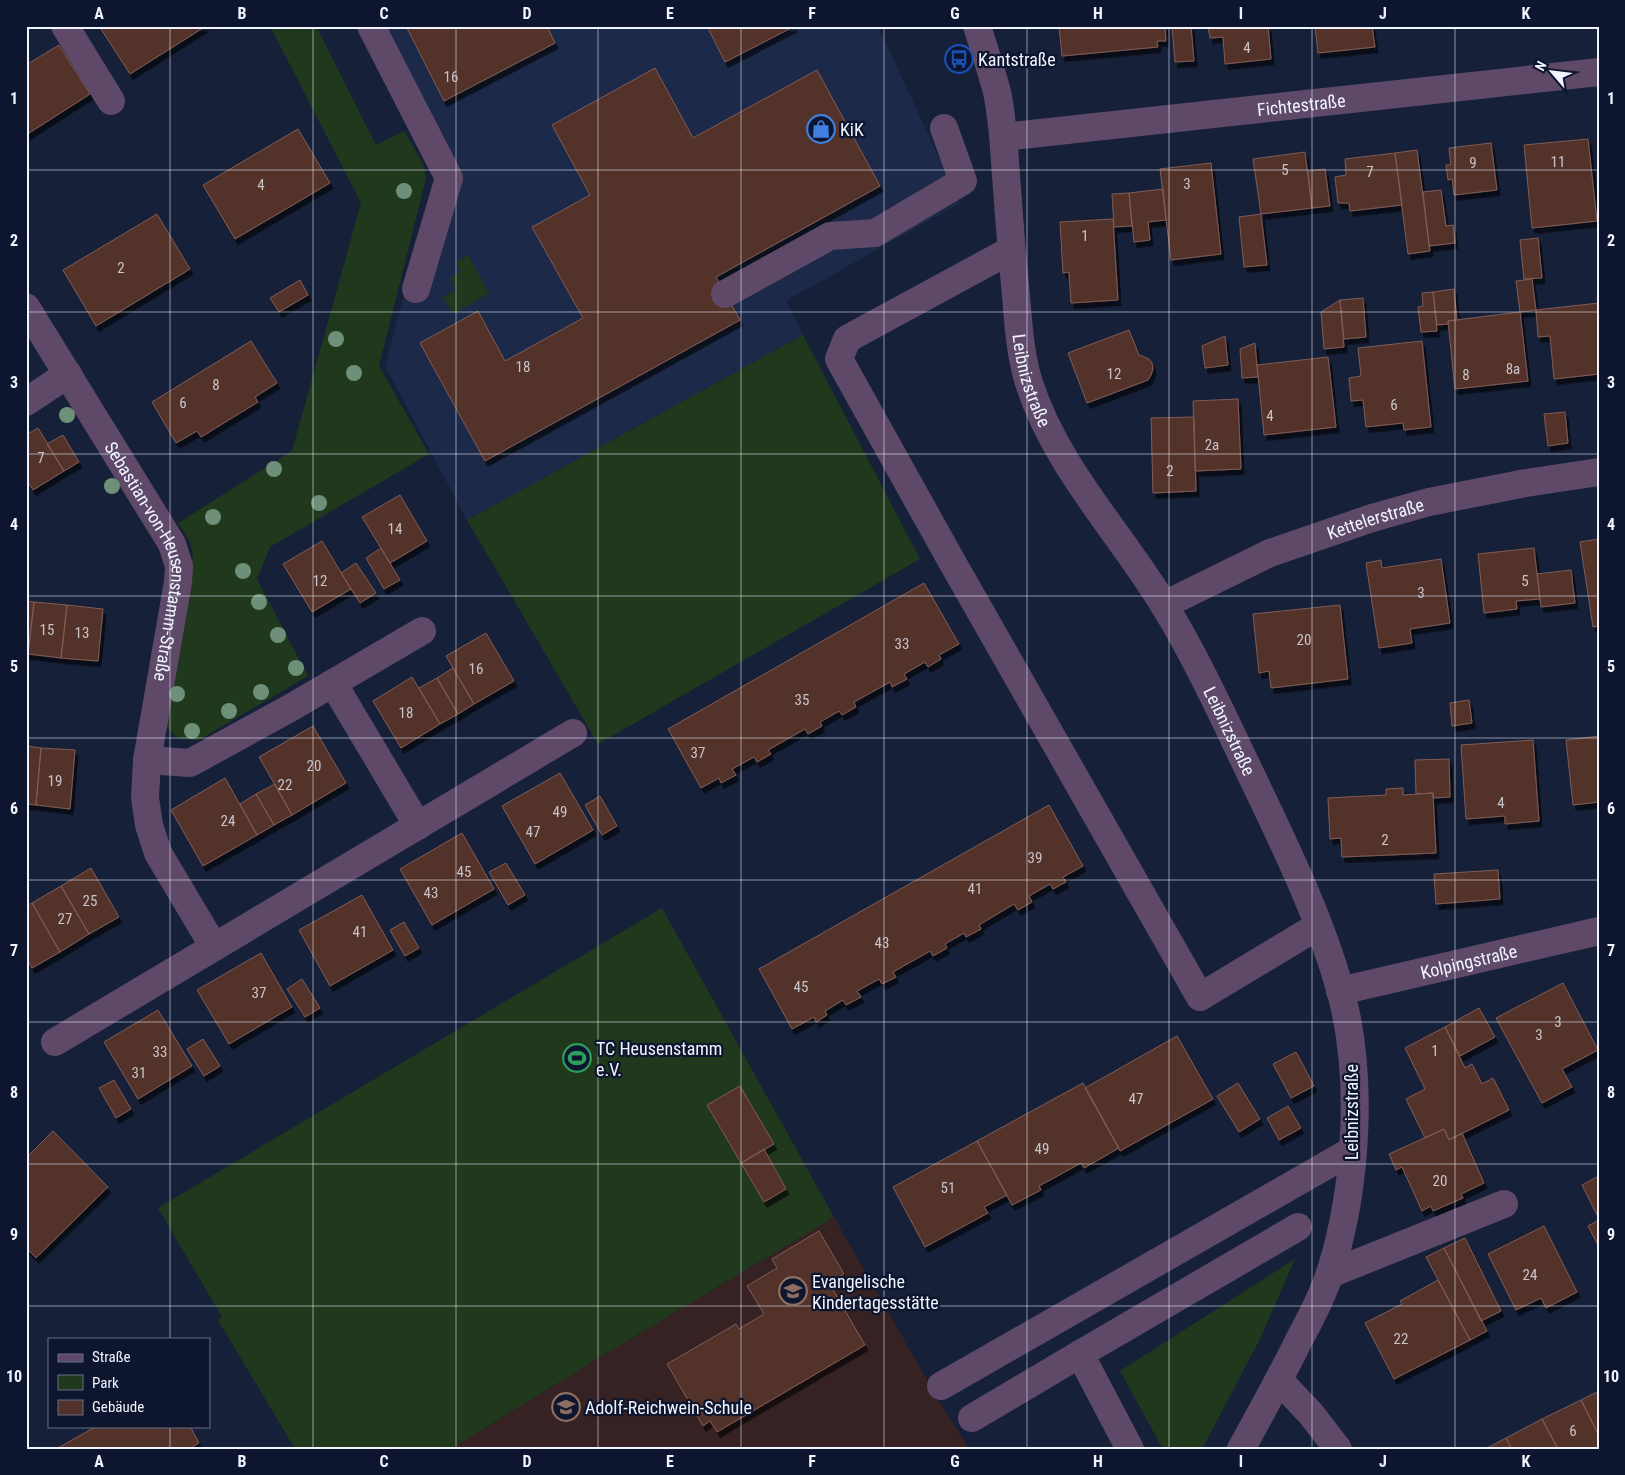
<svg xmlns="http://www.w3.org/2000/svg" width="1625" height="1475" font-family="'Roboto Condensed',sans-serif">
  <defs>
    <filter id="shadow"><feDropShadow dx="3" dy="5.5" stdDeviation="0" flood-color="#0009"/></filter>
  </defs>
  <rect width="100%" height="100%" fill="#162039"/>
  <path fill="#1c2948" d="M 359,26 L 878,26 L 960,203 L 786,301 L 803,335 L 467,520 L 385,366 L 436,177 Z"/>
  <path fill="#362223" d="M 834,1217 L 938,1399 L 969,1449 L 451,1449 L 587,1365 Z"/>
  <path fill="#20391d" d="M 270,26 L 316,26 L 376,145 L 404,131 L 423,164 L 426,178 L 379,366 L 429,454 L 270,547 L 257,579 L 308,676 L 199,740 C 177,740 172,737 162,718 L 193,555 L 190,542 L 178,523 L 292,451 L 361,203 Z
    M 468,255 L 489,293 L 453,314 L 443,297 L 456,290 L 450,278 L 461,271 L 456,262 Z
    M 803,335 L 920,559 L 598,744 L 467,520 Z
    M 662,908 L 834,1217 L 587,1365 L 451,1449 L 295,1449 L 218,1320 L 222,1317 L 158,1208 Z
    M 1295,1259 L 1260,1339 L 1202,1449 L 1163,1449 L 1120,1371 Z"/>
  <path fill="#53322c" stroke="#815c55" filter="url(#shadow)" d="M 99,26 L 206,26 L 130,74 Z
    M 406,26 L 547,26 L 555,43 L 444,101 Z
    M 707,26 L 795,26 L 725,62 Z
    M 1059,26 L 1165,26 L 1166,41 L 1157,41 L 1158,47 L 1062,56 Z
    M 1172,26 L 1191,26 L 1194,61 L 1175,62 Z
    M 1208,26 L 1268,26 L 1271,59 L 1225,64 L 1223,37 L 1210,38 Z
    M 1315,26 L 1372,26 L 1375,47 L 1318,53 Z
    M 59,45 L 90,94 L 26,135 L 26,65 Z
    M 655,68 L 693,138 L 817,70 L 880,186 L 716,277 L 740,320 L 485,461 L 420,343 L 478,311 L 505,361 L 583,318 L 532,227 L 590,195 L 552,125 Z
    M 298,129 L 330,183 L 235,239 L 203,185 Z
    M 1588,139 L 1597,221 L 1532,228 L 1524,145 Z
    M 1491,143 L 1497,190 L 1454,195 L 1452,179 L 1448,180 L 1446,165 L 1451,165 L 1449,148 Z
    M 1417,150 L 1430,251 L 1408,254 L 1395,153 Z
    M 1305,152 L 1312,208 L 1261,214 L 1253,159 Z
    M 1395,153 L 1402,205 L 1350,211 L 1349,203 L 1338,203 L 1335,177 L 1346,175 L 1345,159 Z
    M 1211,163 L 1221,254 L 1171,260 L 1160,169 Z
    M 1325,169 L 1330,206 L 1312,208 L 1308,171 Z
    M 1163,189 L 1166,220 L 1148,222 L 1150,240 L 1134,242 L 1129,193 Z
    M 1441,190 L 1446,226 L 1453,225 L 1455,243 L 1429,246 L 1423,192 Z
    M 1129,193 L 1132,226 L 1114,227 L 1112,194 Z
    M 157,214 L 190,269 L 96,326 L 63,270 Z
    M 1261,214 L 1267,265 L 1244,267 L 1239,217 Z
    M 1113,219 L 1118,300 L 1071,303 L 1069,272 L 1063,273 L 1060,222 Z
    M 1538,238 L 1542,278 L 1524,279 L 1520,240 Z
    M 1532,279 L 1536,310 L 1520,312 L 1516,281 Z
    M 300,280 L 308,295 L 279,312 L 270,298 Z
    M 1454,289 L 1457,320 L 1448,321 L 1448,324 L 1437,325 L 1433,292 Z
    M 1433,292 L 1437,331 L 1421,332 L 1418,307 L 1423,306 L 1422,293 Z
    M 1363,298 L 1366,337 L 1344,339 L 1340,300 Z
    M 1340,300 L 1344,347 L 1324,349 L 1321,312 Z
    M 1599,303 L 1599,374 L 1554,379 L 1550,336 L 1538,337 L 1536,310 Z
    M 1520,312 L 1528,381 L 1455,389 L 1448,321 Z
    M 1129,330 L 1139,355 L 1149,359 L 1152,363 L 1153,369 L 1151,375 L 1148,380 L 1087,403 L 1068,353 Z
    M 1225,336 L 1228,365 L 1205,368 L 1202,346 Z
    M 251,341 L 277,383 L 255,397 L 258,402 L 201,437 L 197,431 L 176,443 L 152,402 Z
    M 1422,341 L 1431,427 L 1404,430 L 1403,423 L 1366,427 L 1363,400 L 1351,401 L 1349,378 L 1361,376 L 1358,348 Z
    M 1255,343 L 1258,377 L 1242,378 L 1240,349 Z
    M 1328,357 L 1336,427 L 1264,435 L 1257,365 Z
    M 1238,399 L 1241,469 L 1195,471 L 1193,401 Z
    M 1565,412 L 1568,443 L 1548,446 L 1544,414 Z
    M 1194,417 L 1196,491 L 1153,493 L 1151,418 Z
    M 38,428 L 64,471 L 33,490 L 26,479 L 26,435 Z
    M 63,435 L 79,462 L 64,471 L 47,444 Z
    M 400,495 L 427,541 L 390,563 L 362,517 Z
    M 1599,539 L 1599,626 L 1593,627 L 1580,542 Z
    M 322,541 L 351,589 L 312,612 L 283,564 Z
    M 381,548 L 400,580 L 384,589 L 366,558 Z
    M 1534,548 L 1540,599 L 1516,601 L 1517,609 L 1484,613 L 1478,554 Z
    M 1441,559 L 1450,623 L 1410,629 L 1412,643 L 1379,648 L 1366,563 L 1381,560 L 1382,568 Z
    M 356,563 L 376,593 L 360,603 L 341,573 Z
    M 1571,570 L 1575,603 L 1541,607 L 1537,574 Z
    M 924,583 L 959,644 L 939,655 L 941,659 L 928,667 L 925,662 L 904,674 L 907,679 L 892,687 L 890,682 L 854,702 L 856,707 L 842,715 L 839,711 L 820,722 L 822,726 L 808,734 L 805,729 L 768,750 L 771,754 L 757,762 L 754,757 L 732,769 L 736,775 L 721,783 L 719,778 L 701,788 L 668,729 Z
    M 26,601 L 34,602 L 28,654 L 26,654 Z
    M 34,602 L 67,605 L 61,658 L 28,654 Z
    M 67,605 L 103,609 L 98,661 L 61,658 Z
    M 1340,605 L 1348,679 L 1271,688 L 1269,671 L 1259,673 L 1253,614 Z
    M 486,633 L 514,681 L 474,704 L 446,656 Z
    M 453,668 L 474,704 L 458,714 L 437,678 Z
    M 412,677 L 440,724 L 401,748 L 373,701 Z
    M 437,678 L 458,714 L 440,724 L 419,688 Z
    M 1469,700 L 1472,723 L 1452,726 L 1450,703 Z
    M 313,726 L 346,783 L 292,815 L 259,757 Z
    M 1599,736 L 1599,802 L 1573,805 L 1566,740 Z
    M 1533,740 L 1539,821 L 1505,824 L 1505,816 L 1466,819 L 1461,745 Z
    M 26,746 L 41,748 L 36,805 L 26,804 Z
    M 41,748 L 75,750 L 70,809 L 36,805 Z
    M 1449,759 L 1450,797 L 1433,798 L 1433,793 L 1416,794 L 1415,760 Z
    M 560,773 L 593,830 L 535,864 L 502,806 Z
    M 225,778 L 257,835 L 203,866 L 171,810 Z
    M 275,784 L 292,815 L 274,825 L 256,794 Z
    M 1403,788 L 1403,795 L 1433,793 L 1436,853 L 1342,857 L 1341,838 L 1330,839 L 1328,798 L 1386,795 L 1386,789 Z
    M 256,794 L 274,825 L 257,835 L 240,804 Z
    M 600,796 L 617,826 L 602,835 L 585,805 Z
    M 1049,805 L 1083,866 L 1063,877 L 1066,882 L 1053,889 L 1050,884 L 1029,896 L 1032,902 L 1018,910 L 1014,904 L 979,925 L 981,929 L 966,937 L 964,933 L 945,944 L 947,948 L 933,956 L 930,951 L 893,972 L 896,977 L 882,984 L 879,979 L 857,991 L 861,997 L 846,1005 L 843,1000 L 825,1011 L 827,1015 L 816,1022 L 814,1017 L 792,1029 L 759,969 Z
    M 462,833 L 494,889 L 432,925 L 400,869 Z
    M 506,863 L 525,895 L 508,905 L 489,872 Z
    M 91,868 L 119,917 L 89,934 L 61,886 Z
    M 1498,870 L 1500,899 L 1436,904 L 1434,874 Z
    M 61,886 L 89,934 L 60,952 L 32,903 Z
    M 362,895 L 393,950 L 330,986 L 299,930 Z
    M 32,903 L 60,952 L 32,968 L 26,957 L 26,906 Z
    M 404,922 L 419,948 L 405,956 L 390,930 Z
    M 261,953 L 292,1007 L 229,1044 L 197,990 Z
    M 302,979 L 320,1008 L 305,1017 L 287,989 Z
    M 1563,983 L 1598,1050 L 1562,1069 L 1572,1087 L 1542,1103 L 1496,1018 Z
    M 1479,1008 L 1495,1037 L 1460,1056 L 1445,1027 Z
    M 158,1010 L 192,1066 L 138,1099 L 104,1042 Z
    M 1445,1027 L 1465,1068 L 1472,1064 L 1482,1084 L 1493,1078 L 1509,1110 L 1449,1140 L 1444,1129 L 1425,1138 L 1406,1099 L 1425,1089 L 1405,1048 Z
    M 1177,1036 L 1213,1099 L 1120,1151 L 1085,1088 Z
    M 203,1039 L 220,1066 L 204,1076 L 187,1049 Z
    M 1296,1052 L 1314,1086 L 1291,1098 L 1273,1064 Z
    M 114,1080 L 131,1109 L 116,1118 L 99,1088 Z
    M 1083,1083 L 1119,1148 L 1084,1168 L 1081,1163 L 1039,1186 L 1041,1190 L 1012,1205 L 977,1141 Z
    M 1238,1083 L 1260,1119 L 1239,1132 L 1217,1096 Z
    M 740,1086 L 774,1144 L 741,1163 L 707,1105 Z
    M 1288,1106 L 1301,1128 L 1279,1140 L 1267,1118 Z
    M 1444,1129 L 1449,1140 L 1462,1133 L 1484,1183 L 1461,1194 L 1463,1198 L 1433,1211 L 1431,1206 L 1422,1211 L 1402,1167 L 1396,1170 L 1389,1154 Z
    M 53,1131 L 108,1187 L 36,1258 L 26,1248 L 26,1158 Z
    M 977,1141 L 1007,1195 L 984,1207 L 988,1213 L 925,1247 L 893,1187 Z
    M 764,1149 L 786,1189 L 764,1202 L 741,1163 Z
    M 1599,1176 L 1599,1219 L 1582,1185 Z
    M 1599,1220 L 1599,1247 L 1588,1226 Z
    M 1544,1226 L 1577,1292 L 1546,1308 L 1541,1298 L 1516,1310 L 1488,1254 Z
    M 819,1231 L 844,1274 L 829,1283 L 865,1345 L 717,1432 L 710,1421 L 703,1426 L 667,1364 L 736,1324 L 739,1329 L 764,1314 L 747,1286 L 777,1268 L 772,1259 Z
    M 1465,1238 L 1501,1311 L 1481,1321 L 1444,1248 Z
    M 1444,1248 L 1487,1331 L 1470,1340 L 1426,1257 Z
    M 1438,1280 L 1470,1340 L 1394,1379 L 1365,1323 L 1402,1304 L 1400,1301 Z
    M 1599,1391 L 1599,1436 L 1581,1400 Z
    M 1581,1400 L 1599,1436 L 1599,1449 L 1558,1449 L 1542,1419 Z
    M 1542,1419 L 1558,1449 L 1512,1449 L 1506,1438 Z
    M 97,1426 L 190,1426 L 199,1443 L 189,1449 L 56,1449 Z
    M 1506,1438 L 1512,1449 L 1485,1449 Z"/>
  <g fill="none" stroke-linecap="round" stroke-linejoin="round">
    <g stroke="#5e4969" stroke-width="28">
      <path d="M 65,26 L 111,101"/>
      <path d="M 371,26 L 449,178 L 416,289"/>
      <path id="s1" d="M 977,26 C 984,48 991,70 997,92 C 1003,120 1004,148 1006,176 C 1009,212 1011,248 1015,284 C 1018,316 1019,351 1029,383 C 1056,467 1119,531 1164,605 C 1199,662 1226,723 1255,783 C 1287,850 1320,918 1340,989 C 1364,1075 1357,1186 1331,1270 C 1323,1295 1311,1318 1299,1340 C 1281,1377 1261,1413 1241,1449"/>
      <path id="s2" d="M 1003,137 L 1599,72"/>
      <path d="M 1011,250 L 847,339 L 839,359 L 951,560 L 1200,997 L 1318,926"/>
      <path d="M 725,294 L 830,236 L 875,233 L 963,181 L 944,128"/>
      <path id="s3" d="M 26,307 L 172,544 L 179,566 L 178,582 L 147,760 L 145,798 L 149,825 L 158,853 L 214,947"/>
      <path d="M 26,402 L 68,374"/>
      <path id="s4" d="M 1164,605 L 1270,553 L 1372,518 L 1429,502 L 1526,483 L 1599,472"/>
      <path d="M 333,683 L 418,826"/>
      <path d="M 147,760 L 190,763 L 292,707 L 422,631"/>
      <path id="s5" d="M 1340,991 L 1599,931"/>
      <path d="M 55,1042 L 573,733"/>
      <path d="M 1330,1274 L 1504,1204"/>
      <path d="M 1279,1380 L 1311,1414 L 1338,1449"/>
      <path d="M 941,1386 L 1353,1150"/>
      <path d="M 972,1418 L 1080,1354"/>
      <path d="M 1130,1449 L 1080,1354 L 1298,1227"/>
    </g>
  </g>
  <g fill="#6e9079">
    <circle cx="404" cy="191" r="8"/>
    <circle cx="336" cy="339" r="8"/>
    <circle cx="354" cy="373" r="8"/>
    <circle cx="67" cy="415" r="8"/>
    <circle cx="274" cy="469" r="8"/>
    <circle cx="112" cy="486" r="8"/>
    <circle cx="319" cy="503" r="8"/>
    <circle cx="213" cy="517" r="8"/>
    <circle cx="243" cy="571" r="8"/>
    <circle cx="259" cy="602" r="8"/>
    <circle cx="278" cy="635" r="8"/>
    <circle cx="296" cy="668" r="8"/>
    <circle cx="261" cy="692" r="8"/>
    <circle cx="177" cy="694" r="8"/>
    <circle cx="229" cy="711" r="8"/>
    <circle cx="192" cy="731" r="8"/>
  </g>
  <path fill="none" stroke="#eff4ff" stroke-width="1" stroke-opacity="0.55" d="M 170,26 L 170,1339M 313,26 L 313,1449M 456,26 L 456,1449M 598,26 L 598,1449M 741,26 L 741,1449M 884,26 L 884,1449M 1027,26 L 1027,1449M 1169,26 L 1169,1449M 1312,26 L 1312,1449M 1455,26 L 1455,1449M 26,170 L 1599,170M 26,312 L 1599,312M 26,454 L 1599,454M 26,596 L 1599,596M 26,738 L 1599,738M 26,880 L 1599,880M 26,1022 L 1599,1022M 26,1164 L 1599,1164M 26,1306 L 1599,1306M 170,1426 L 170,1449"/>
  <defs>
    <symbol id="bus-ring" viewBox="-11 -11 22 22"><circle r="9.5" fill="#0d162e" stroke="#1a4fb4" stroke-width="1.5"/><path d="M-5-6H5V4H4V6H2V4H-2V6H-4V4H-5ZM-3.5-4V0h7V-4ZM-3.5 1.2v1.5H-2V1.2ZM2 1.2v1.5H3.5V1.2Z" fill="#1a4fb4"/></symbol>
    <symbol id="shop-ring" viewBox="-11 -11 22 22"><circle r="9.5" fill="#0d162e" stroke="#3f7fe0" stroke-width="1.5"/><path d="M-5-2.5h2.3a2.7 3.5 0 0 1 5.4 0H5L5.5 6h-11ZM-1.5-2.5h3a1.5 2.3 0 0 0-3 0Z" fill="#3f7fe0"/></symbol>
    <symbol id="stadium-ring" viewBox="-11 -11 22 22"><circle r="9.5" fill="#0d162e" stroke="#2e9e5b" stroke-width="1.5"/><path d="M0-5a6.5 5 0 1 0 0 10a6.5 5 0 1 0 0-10ZM-3.5-1.8h7v3.6h-7Z" fill="#2e9e5b"/></symbol>
    <symbol id="school-ring" viewBox="-11 -11 22 22"><circle r="9.5" fill="#0d162e" stroke="#8d6e63" stroke-width="1.5"/><path d="M0-5L7-2L0 1L-7-2ZM-4 1L0 2.5L4 1V4Q0 6-4 4Z" fill="#8d6e63"/></symbol>
  </defs>
  <g fill-rule="evenodd">
    <use href="#bus-ring" x="943" y="43" width="32" height="32"/>
    <use href="#shop-ring" x="805" y="113" width="32" height="32"/>
    <use href="#stadium-ring" x="561" y="1042" width="32" height="32"/>
    <use href="#school-ring" x="777" y="1275" width="32" height="32"/>
    <use href="#school-ring" x="550" y="1391" width="32" height="32"/>
  </g>
  <g text-anchor="middle" dominant-baseline="central" stroke-width="4.5" stroke-linejoin="round" paint-order="stroke">
    <g font-size="15" fill="#c8c4ca">
      <text x="1247" y="48">4</text>
      <text x="451" y="77">16</text>
      <text x="1558" y="162">11</text>
      <text x="1473" y="163">9</text>
      <text x="1285" y="170">5</text>
      <text x="1370" y="172">7</text>
      <text x="1187" y="184">3</text>
      <text x="261" y="185">4</text>
      <text x="1085" y="236">1</text>
      <text x="121" y="268">2</text>
      <text x="523" y="367">18</text>
      <text x="1513" y="369">8a</text>
      <text x="1114" y="374">12</text>
      <text x="1466" y="375">8</text>
      <text x="216" y="385">8</text>
      <text x="183" y="403">6</text>
      <text x="1394" y="405">6</text>
      <text x="1270" y="416">4</text>
      <text x="1212" y="445">2a</text>
      <text x="41" y="458">7</text>
      <text x="1170" y="471">2</text>
      <text x="395" y="529">14</text>
      <text x="320" y="581">12</text>
      <text x="1525" y="581">5</text>
      <text x="1421" y="593">3</text>
      <text x="47" y="630">15</text>
      <text x="82" y="633">13</text>
      <text x="1304" y="640">20</text>
      <text x="902" y="644">33</text>
      <text x="476" y="669">16</text>
      <text x="802" y="700">35</text>
      <text x="406" y="713">18</text>
      <text x="698" y="753">37</text>
      <text x="314" y="766">20</text>
      <text x="55" y="781">19</text>
      <text x="285" y="785">22</text>
      <text x="1501" y="803">4</text>
      <text x="560" y="812">49</text>
      <text x="228" y="821">24</text>
      <text x="533" y="832">47</text>
      <text x="1385" y="840">2</text>
      <text x="1035" y="858">39</text>
      <text x="464" y="872">45</text>
      <text x="975" y="889">41</text>
      <text x="431" y="893">43</text>
      <text x="90" y="901">25</text>
      <text x="65" y="919">27</text>
      <text x="360" y="932">41</text>
      <text x="882" y="943">43</text>
      <text x="801" y="987">45</text>
      <text x="259" y="993">37</text>
      <text x="1558" y="1022">3</text>
      <text x="1539" y="1035">3</text>
      <text x="1435" y="1051">1</text>
      <text x="160" y="1052">33</text>
      <text x="139" y="1073">31</text>
      <text x="1136" y="1099">47</text>
      <text x="1042" y="1149">49</text>
      <text x="1440" y="1181">20</text>
      <text x="948" y="1188">51</text>
      <text x="1530" y="1275">24</text>
      <text x="1401" y="1339">22</text>
      <text x="1573" y="1431">6</text>
    </g>
    <g font-size="18" fill="#eff4ff" stroke="#0d162e" text-anchor="start">
      <text x="978" y="59">Kantstraße</text>
      <text x="840" y="129">KiK</text>
      <text x="596" y="1048">TC Heusenstamm<tspan x="596" dy="21">e.V.</tspan></text>
      <text x="812" y="1281">Evangelische<tspan x="812" dy="21">Kindertagesstätte</tspan></text>
      <text x="585" y="1407">Adolf-Reichwein-Schule</text>
    </g>
    <g font-size="18" fill="#eff4ff" stroke="#0d162e">
      <text stroke="none"><textPath href="#s2" startOffset="300">Fichtestraße</textPath></text>
      <text stroke="none"><textPath href="#s1" startOffset="360">Leibnizstraße</textPath></text>
      <text stroke="none"><textPath href="#s4" startOffset="229">Kettelerstraße</textPath></text>
      <text stroke="none"><textPath href="#s3" startOffset="289">Sebastian-von-Heusenstamm-Straße</textPath></text>
      <text stroke="none"><textPath href="#s1" startOffset="765">Leibnizstraße</textPath></text>
      <text stroke="none"><textPath href="#s5" startOffset="132">Kolpingstraße</textPath></text>
      <text transform="translate(1351 1112) rotate(-90)">Leibnizstraße</text>
    </g>
  </g>
  <rect width="1625" height="1475" fill="none" stroke="#0d162e" stroke-width="55"/>
  <rect x="48" y="1338" width="162" height="90" fill="#0d162e" stroke="#676f82"/>
  <rect x="58" y="1354" width="25" height="8" fill="#5e4969" stroke="#676f82"/>
  <text x="92" y="1362" font-size="15" fill="#eff4ff">Straße</text>
  <rect x="58" y="1375" width="25" height="15" fill="#20391d" stroke="#676f82"/>
  <text x="92" y="1388" font-size="15" fill="#eff4ff">Park</text>
  <rect x="58" y="1400" width="25" height="15" fill="#53322c" stroke="#676f82"/>
  <text x="92" y="1412" font-size="15" fill="#eff4ff">Gebäude</text>
  <g transform="translate(1552 72) rotate(298)" stroke="#0d162e" stroke-width="4" paint-order="stroke">
  <path d="M0-4L9 19L0 12L-9 19Z" fill="#eff4ff"/>
  <text y="-8" font-size="14" font-weight="bold" text-anchor="middle" fill="#eff4ff">N</text>
  </g>
  <rect x="28" y="28" width="1570" height="1420" fill="none" stroke="#eff4ff" stroke-width="2"/>
  <g font-size="16" text-anchor="middle" font-weight="bold" fill="#eff4ff">
    <text x="99" y="19">A</text>
    <text x="242" y="19">B</text>
    <text x="384" y="19">C</text>
    <text x="527" y="19">D</text>
    <text x="670" y="19">E</text>
    <text x="812" y="19">F</text>
    <text x="955" y="19">G</text>
    <text x="1098" y="19">H</text>
    <text x="1241" y="19">I</text>
    <text x="1383" y="19">J</text>
    <text x="1526" y="19">K</text>
    <text x="14" y="104">1</text>
    <text x="1611" y="104">1</text>
    <text x="14" y="246">2</text>
    <text x="1611" y="246">2</text>
    <text x="14" y="388">3</text>
    <text x="1611" y="388">3</text>
    <text x="14" y="530">4</text>
    <text x="1611" y="530">4</text>
    <text x="14" y="672">5</text>
    <text x="1611" y="672">5</text>
    <text x="14" y="814">6</text>
    <text x="1611" y="814">6</text>
    <text x="14" y="956">7</text>
    <text x="1611" y="956">7</text>
    <text x="14" y="1098">8</text>
    <text x="1611" y="1098">8</text>
    <text x="14" y="1240">9</text>
    <text x="1611" y="1240">9</text>
    <text x="14" y="1382">10</text>
    <text x="1611" y="1382">10</text>
    <text x="99" y="1467">A</text>
    <text x="242" y="1467">B</text>
    <text x="384" y="1467">C</text>
    <text x="527" y="1467">D</text>
    <text x="670" y="1467">E</text>
    <text x="812" y="1467">F</text>
    <text x="955" y="1467">G</text>
    <text x="1098" y="1467">H</text>
    <text x="1241" y="1467">I</text>
    <text x="1383" y="1467">J</text>
    <text x="1526" y="1467">K</text>
  </g>
</svg>
